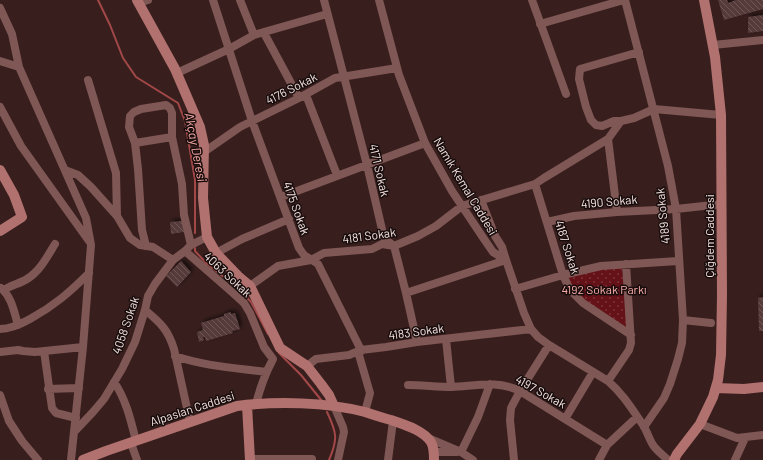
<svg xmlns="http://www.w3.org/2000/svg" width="763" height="460" font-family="Barlow,sans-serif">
  <defs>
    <pattern id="park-dots" width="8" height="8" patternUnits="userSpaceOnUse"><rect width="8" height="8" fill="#641118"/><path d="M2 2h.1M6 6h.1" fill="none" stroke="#7b3439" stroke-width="1.8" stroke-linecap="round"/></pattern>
    <pattern id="building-back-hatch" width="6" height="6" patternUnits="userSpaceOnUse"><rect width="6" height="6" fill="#563b3a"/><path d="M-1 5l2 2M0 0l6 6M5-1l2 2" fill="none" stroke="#6f5756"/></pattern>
    <filter id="shadow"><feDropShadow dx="2.5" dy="-2.5" stdDeviation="2" flood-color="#0009"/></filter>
  </defs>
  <rect width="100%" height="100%" fill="#381f1e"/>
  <path fill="url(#park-dots)" d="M 622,268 L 628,326 L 626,328 L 583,300 L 574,291 L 568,278 L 569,277 L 601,269 Z"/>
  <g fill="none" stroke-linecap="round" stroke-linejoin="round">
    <path stroke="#a34848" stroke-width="2" d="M 98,0 L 110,25 L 123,58 L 136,77 L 178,103 L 185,121 L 195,180 L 195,233
      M 195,248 L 195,251 L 207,264 L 238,288 L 251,302 L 268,334
      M 279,353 L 301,375 L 322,401
      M 327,412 C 337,433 338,439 329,460"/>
  </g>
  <path fill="url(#building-back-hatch)" filter="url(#shadow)" d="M 718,0 L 727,0 L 728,3 L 736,0 L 763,0 L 763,9 L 724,20 Z
    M 763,15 L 763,31 L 748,33 L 748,17 Z
    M 183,221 L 184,232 L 171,234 L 170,222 Z
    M 181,261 L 191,272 L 177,287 L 166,276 Z
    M 763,297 L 763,331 L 759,331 L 758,298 Z
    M 231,312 L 231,314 L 235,313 L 240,329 L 232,331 L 233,333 L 206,341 L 205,337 L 203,337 L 204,340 L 199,342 L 197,332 L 203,330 L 201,323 L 224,316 L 224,314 Z"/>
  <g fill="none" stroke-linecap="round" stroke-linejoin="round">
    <path stroke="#7f5755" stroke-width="8" d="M 213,0 L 252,121 L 299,248 L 304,255 L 318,264 L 361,350 L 359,355 L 370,393 L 365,412
      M 240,0 L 254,35
      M 324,0 L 367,165 L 384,238 L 394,246 L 406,293 L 417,342
      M 379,0 L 399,75 L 425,143 L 452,191 L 484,239 L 493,252 L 506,260 L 524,313 L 531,329 L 538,337 L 549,345 L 608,381 C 623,394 632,409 643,425 C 647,431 649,439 653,445 C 657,451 663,455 668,460
      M 532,0 L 566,94
      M 625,0 L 668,166 L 676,209 L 683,320 L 682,343 L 678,359 L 670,384 L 664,398 L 644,427
      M 139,3 L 148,0
      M 0,8 L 12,34 L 19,67 L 86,218 L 91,245 L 83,347 L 71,460
      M 540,24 L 624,0
      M 264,33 L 299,98
      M 713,45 L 763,40
      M 0,61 L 19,67
      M 177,73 L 229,49 L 254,35 L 327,14
      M 88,80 L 116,173 L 117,216
      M 306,95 L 337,175
      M 0,107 L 21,146 L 89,241
      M 621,121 L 614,121 L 602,126 L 596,125 L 591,120 L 586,107 L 579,79 L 580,69 L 639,52
      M 608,139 L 617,212
      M 135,143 L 172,137
      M 204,152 L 240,127 L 299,98 L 335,78 L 397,68
      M 65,170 L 78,175 L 91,187 L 117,216 L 130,238 L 140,245 L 153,247 L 173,260
      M 535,184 L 563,275 L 570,290 L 583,303 L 631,335
      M 281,197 L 425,143
      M 547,222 L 574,216 L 617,212 L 676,209 L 722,204
      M 146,246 L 142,230 L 138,169 L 135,143 L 129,127 L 130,116 L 134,112 L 141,109 L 166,105 L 170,108 L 172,113 L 172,137 L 182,184 L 184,215 L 191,245
      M 185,251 L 233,293 L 244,303 L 250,313 L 264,347 L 273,359 C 265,374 260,388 256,404
      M 216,253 L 242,239 L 289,219
      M 250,286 L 278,266 L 311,260 L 324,253 L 372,249 L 382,244 L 394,246 L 418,236 L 436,226 L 462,206 L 535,184 L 544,178 L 608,139 L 621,121 L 634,118 L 654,109 L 721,115
      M 1,288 C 12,297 14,312 18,325
      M 515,289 L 563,275 L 601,266 L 678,261
      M 4,290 C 11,285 19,284 27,279 C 40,271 47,257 55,244
      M 406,293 L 506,260 L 502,247 L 495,236 L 481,200
      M 145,310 C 161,323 168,330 174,349 L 190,422
      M 683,320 L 711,323
      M 0,329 C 11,329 21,324 30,319 C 54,306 70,292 89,273
      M 446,339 L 451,387
      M 44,351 L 52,408 L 56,413 L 76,418
      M 0,352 L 18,350 L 23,351 L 35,352 L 83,347
      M 175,356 C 204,366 235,368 266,372
      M 307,366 L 316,359 L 349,355 L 361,350 L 386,347 L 417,342 L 531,329
      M 608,381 L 629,350 L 631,343 L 626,264
      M 114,382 C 126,399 131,421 136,441
      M 408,385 C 422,385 437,387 452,387 C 475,386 498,380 520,391 L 607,445
      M 48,389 L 79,388
      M 0,395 L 9,421 L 22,441 L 38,460
      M 334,406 L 343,427 L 344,432 L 338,460
      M 565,419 L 593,372
      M 700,424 L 737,438 L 763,435
      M 75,431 L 93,412 L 104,399 L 122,369 L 135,342 L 145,310 L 148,296 L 155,284 L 173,260 L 185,251 L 191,245 L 207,237
      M 428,438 L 461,452 L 473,460
      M 131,443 L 137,460
      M 434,452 L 457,452
      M 461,452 L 478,417 L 490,384
      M 250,459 L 312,459 L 312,460
      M 388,460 L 393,421
      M 514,460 L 510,420 L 511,408 L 520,391 L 549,345
      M 599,460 L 607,445 L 637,417
      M 735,460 L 745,438"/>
    <path stroke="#b1716e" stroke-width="10" d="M 137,0 L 175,69 L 200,127 L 204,145 L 203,198 L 207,237 L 216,253 L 238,276 L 250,286 L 280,348 L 307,366 L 321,384 L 329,395 L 334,406
      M 0,170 L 14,195 L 22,217 L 0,231
      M 716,388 L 744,389 L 763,387
      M 247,405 L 250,460
      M 83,460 L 106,451 L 237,406 C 277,401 326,402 365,412 C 374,415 383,418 391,420 C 405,425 423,430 431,442 C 434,447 434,454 434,460
      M 674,460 L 677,454 L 700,424 L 713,397 L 718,380 L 721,355 L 722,295 L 721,115 L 715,57 L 704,0"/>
  </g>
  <g text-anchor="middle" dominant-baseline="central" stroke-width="3" stroke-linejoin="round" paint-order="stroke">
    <g font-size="12" fill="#f5e4e2" stroke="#180d0c">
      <text transform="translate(291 88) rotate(-27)">4176 Sokak</text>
      <text transform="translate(380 170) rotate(77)">4171 Sokak</text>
      <text transform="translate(466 186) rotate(59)">Namık Kemal Caddesi</text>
      <text transform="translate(609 201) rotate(-5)">4190 Sokak</text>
      <text transform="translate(297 208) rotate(70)">4175 Sokak</text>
      <text transform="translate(662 216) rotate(-96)">4189 Sokak</text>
      <text transform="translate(369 235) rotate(-8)">4181 Sokak</text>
      <text transform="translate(709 236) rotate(-90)">Çiğdem Caddesi</text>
      <text transform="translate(568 247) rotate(72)">4187 Sokak</text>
      <text transform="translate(228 274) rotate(43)">4063 Sokak</text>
      <text transform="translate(125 325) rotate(-71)">4058 Sokak</text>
      <text transform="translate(416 331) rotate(-8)">4183 Sokak</text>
      <text transform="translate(541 391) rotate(29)">4197 Sokak</text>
      <text transform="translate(192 408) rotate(-18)">Alpaslan Caddesi</text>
    </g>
    <g font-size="12" fill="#fbaeab" stroke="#180d0c">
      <text x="604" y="289">4192 Sokak Parkı</text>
    </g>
    <g font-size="13" font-style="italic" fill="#f3a7a4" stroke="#180d0c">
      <text transform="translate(196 147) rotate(79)">Akçay Deresi</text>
    </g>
  </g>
</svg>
